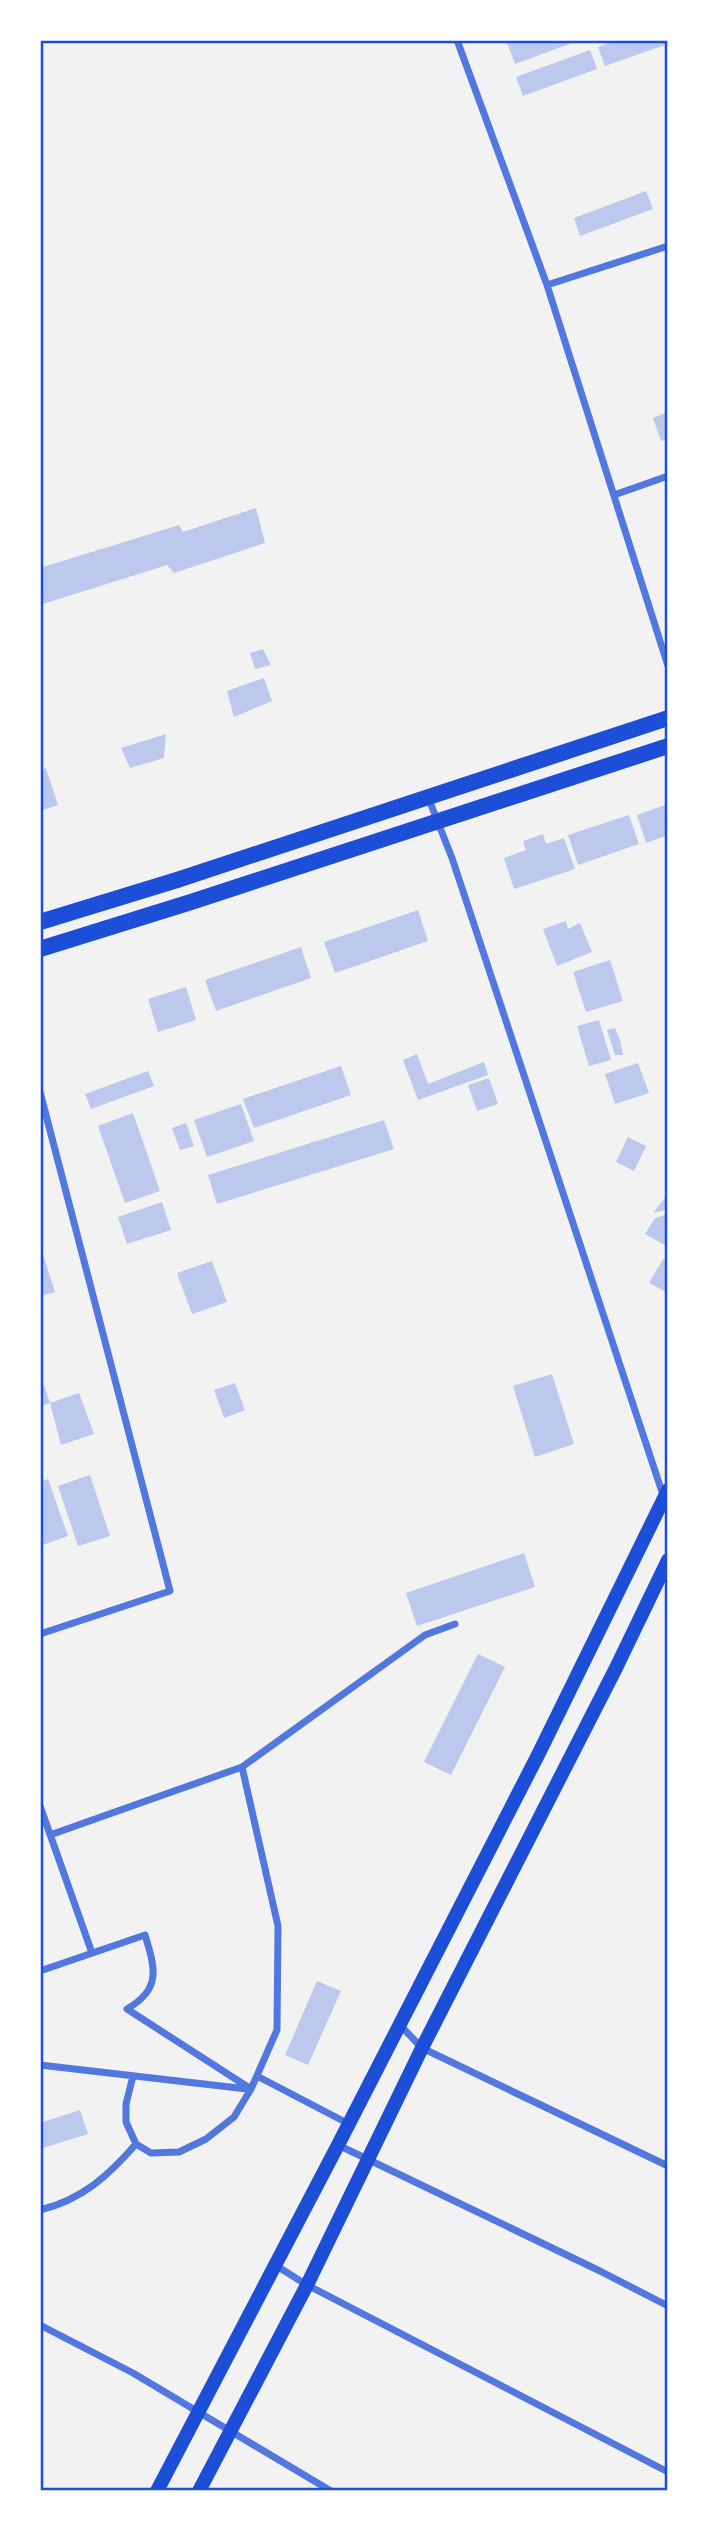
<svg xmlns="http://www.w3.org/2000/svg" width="708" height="2531" font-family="'Work Sans',sans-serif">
  <rect width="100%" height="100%" fill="#f2f2f2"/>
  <path fill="#bdc9ec" d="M 506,40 L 571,40 L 572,43 L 515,64 Z
    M 618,40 L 668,40 L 668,44 L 605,66 L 598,47 Z
    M 590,50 L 597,69 L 523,96 L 516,77 Z
    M 646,191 L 653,209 L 580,236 L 574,218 Z
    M 668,412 L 668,439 L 661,441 L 653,418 Z
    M 256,508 L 265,543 L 174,573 L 167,565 L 40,605 L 40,568 L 179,525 L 183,532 Z
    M 263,649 L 271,665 L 255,669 L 250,653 Z
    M 264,678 L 272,701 L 234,717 L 227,691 Z
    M 166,734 L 164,758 L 130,768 L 121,748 Z
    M 46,768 L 58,805 L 40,811 L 40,770 Z
    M 668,804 L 668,835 L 646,843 L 637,815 Z
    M 629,815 L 639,844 L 578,865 L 568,835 Z
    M 543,834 L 546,844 L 564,838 L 575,869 L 514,889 L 504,858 L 526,850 L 523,841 Z
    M 418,910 L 428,941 L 335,973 L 324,942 Z
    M 566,921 L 568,929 L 580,923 L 592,952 L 557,966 L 543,929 Z
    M 301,947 L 311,978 L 216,1011 L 205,980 Z
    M 610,960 L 623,1001 L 586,1012 L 573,972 Z
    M 186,987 L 196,1020 L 158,1032 L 148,999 Z
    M 599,1020 L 611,1060 L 589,1066 L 577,1026 Z
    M 615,1028 L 620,1040 L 623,1055 L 615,1055 L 607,1030 Z
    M 417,1054 L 428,1084 L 484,1062 L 488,1075 L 418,1100 L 403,1060 Z
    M 638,1063 L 649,1093 L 615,1104 L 605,1074 Z
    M 341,1066 L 351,1095 L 254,1128 L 243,1099 Z
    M 148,1071 L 154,1086 L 91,1109 L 85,1094 Z
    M 489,1078 L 498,1104 L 477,1111 L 468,1085 Z
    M 241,1104 L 254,1141 L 207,1157 L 194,1120 Z
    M 133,1113 L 160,1191 L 125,1203 L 98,1126 Z
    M 384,1120 L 394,1149 L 217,1204 L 208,1175 Z
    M 186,1123 L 194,1146 L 180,1150 L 172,1128 Z
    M 628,1137 L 646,1146 L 634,1171 L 616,1162 Z
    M 668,1194 L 668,1209 L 653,1213 Z
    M 162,1202 L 171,1230 L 127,1244 L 118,1217 Z
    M 668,1214 L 668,1247 L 645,1234 L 655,1218 Z
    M 40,1245 L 55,1292 L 40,1296 Z
    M 663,1259 L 668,1262 L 668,1293 L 649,1283 Z
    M 212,1261 L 227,1302 L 192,1314 L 177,1273 Z
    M 552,1374 L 574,1444 L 535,1457 L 513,1386 Z
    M 235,1383 L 245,1410 L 224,1418 L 214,1390 Z
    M 44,1385 L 50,1403 L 40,1406 L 40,1386 Z
    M 79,1393 L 94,1434 L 61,1445 L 50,1403 Z
    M 90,1475 L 110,1536 L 78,1546 L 58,1486 Z
    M 48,1479 L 68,1536 L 40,1546 L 40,1482 Z
    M 524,1553 L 535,1587 L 417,1626 L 406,1593 Z
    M 478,1654 L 505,1667 L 451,1775 L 424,1762 Z
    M 317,1981 L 341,1991 L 308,2065 L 285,2055 Z
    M 80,2110 L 88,2134 L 40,2149 L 40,2123 Z"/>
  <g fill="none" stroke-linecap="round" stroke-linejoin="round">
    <path stroke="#5277de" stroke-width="7" d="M 457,40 L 547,285 L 668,666
      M 547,285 L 668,246
      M 614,495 L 668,476
      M 428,797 L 452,858 L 668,1510
      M 40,1092 L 170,1591 L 40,1634
      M 40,1806 L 92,1953
      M 50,1835 L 242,1767 L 425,1635 L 455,1624
      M 40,1971 L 145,1935 C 155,1968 162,1989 127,2009 L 251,2089
      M 400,2025 L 422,2048 L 668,2166
      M 40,2065 L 247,2089
      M 133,2076 L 126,2104 L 126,2122 L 136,2144 L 151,2153 L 179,2152 L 206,2139 L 234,2117 L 251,2089 L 277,2030 L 278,1926 L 242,1767
      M 257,2076 L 349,2124
      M 338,2145 L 600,2271 L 668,2306
      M 40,2210 C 82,2200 109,2175 136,2144
      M 275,2265 L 307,2285 L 668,2472
      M 40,2325 L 133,2373 L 331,2491"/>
    <path stroke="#1d4ed8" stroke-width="14" d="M 157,2491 L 338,2145 L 539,1753 L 668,1490
      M 199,2491 L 307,2285 L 422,2048 L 616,1668 L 668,1560"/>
    <path stroke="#1d4ed8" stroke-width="16" d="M 40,922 L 177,880 L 668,718
      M 40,949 L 191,902 L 668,746"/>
  </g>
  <rect width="708" height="2531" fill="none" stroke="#ffffff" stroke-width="84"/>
  <rect x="42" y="42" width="624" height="2447" fill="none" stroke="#1d4ed8" stroke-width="2.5"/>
</svg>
